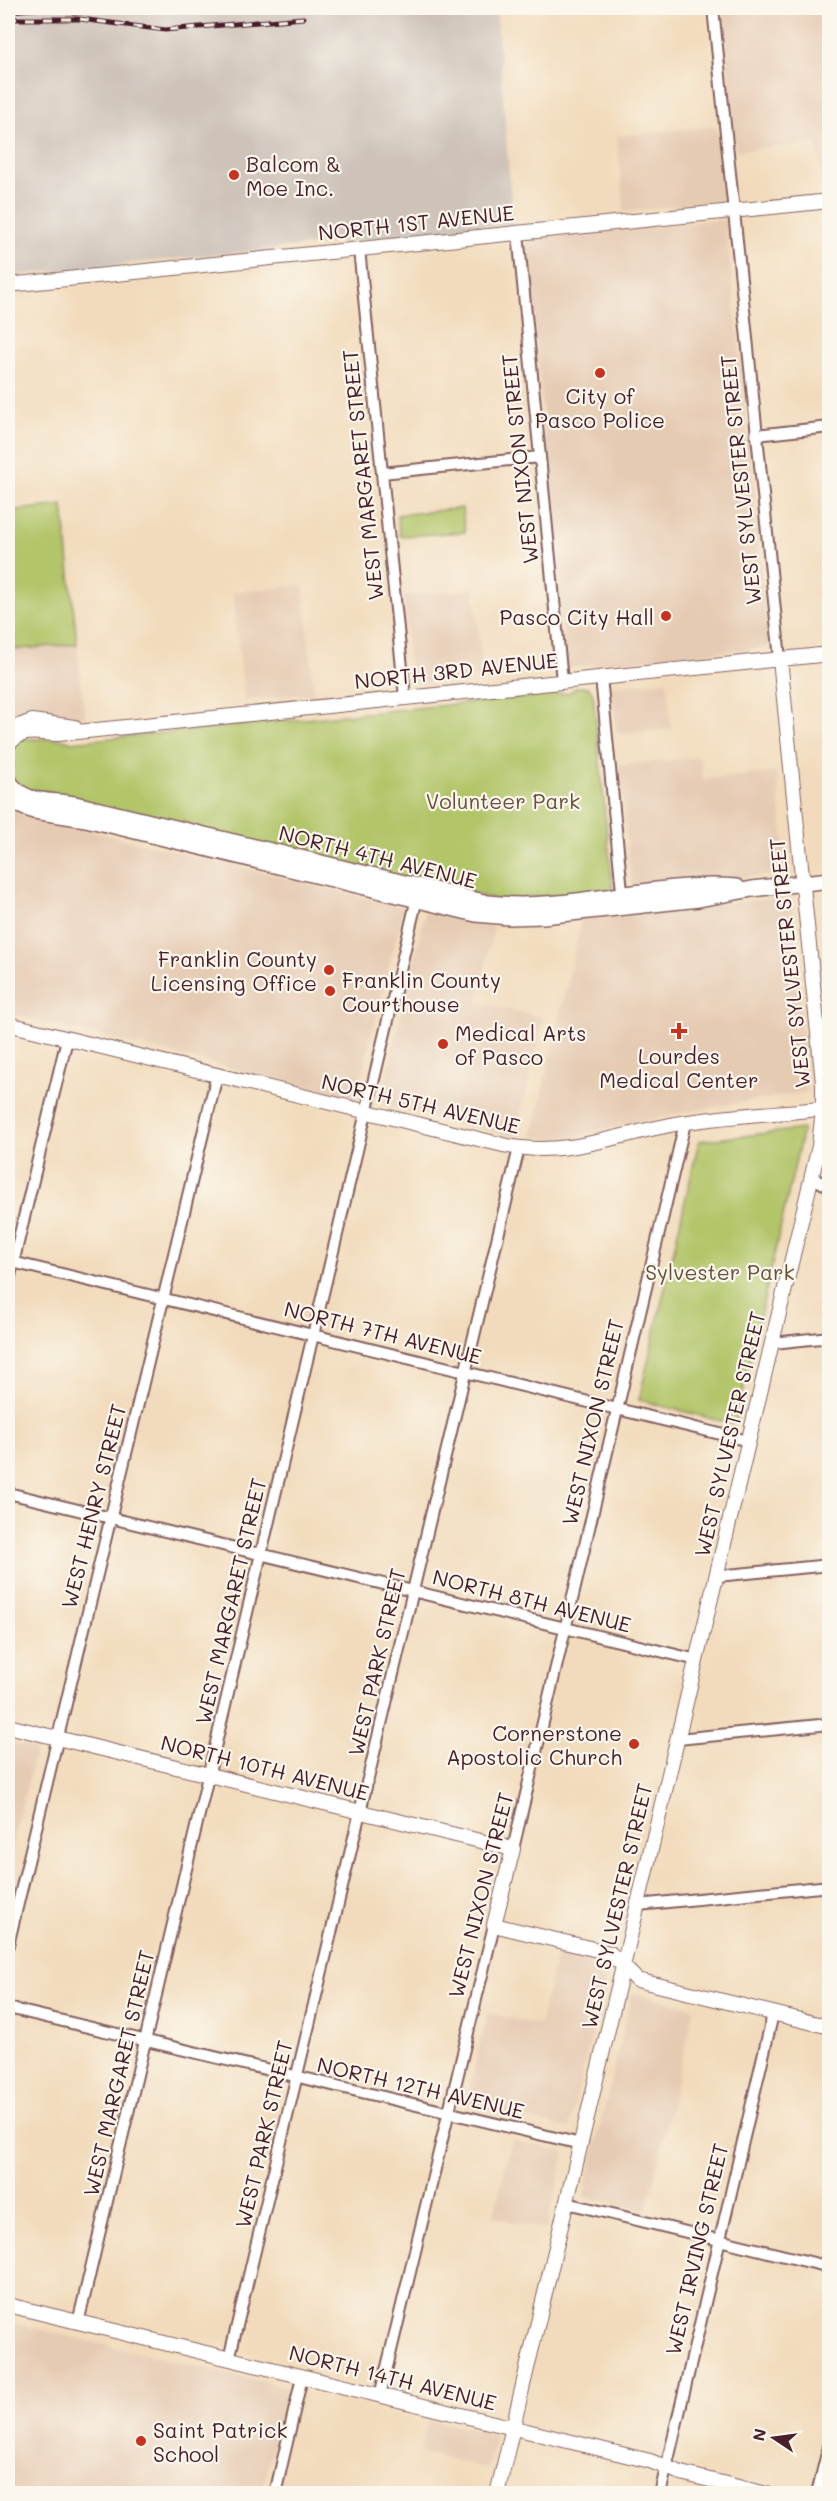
<svg xmlns="http://www.w3.org/2000/svg" width="837" height="2501" font-family="Mali,sans-serif">
  <rect width="100%" height="100%" fill="#fbf7ec"/>
  <filter id="ink" filterUnits="userSpaceOnUse"><feTurbulence type="fractalNoise" baseFrequency=".0167" numOctaves="2"/><feDisplacementMap in="SourceGraphic" scale="12" xChannelSelector="R" yChannelSelector="G"/><feConvolveMatrix kernelMatrix="1 2 1 2 8 2 1 2 1" color-interpolation-filters="sRGB"/></filter>
  <filter id="wash" filterUnits="userSpaceOnUse"><feTurbulence type="fractalNoise" baseFrequency=".008" numOctaves="4" result="noise"/><feDisplacementMap in="SourceGraphic" scale="24" xChannelSelector="R" yChannelSelector="G"/><feGaussianBlur stdDeviation="1.35" result="paint"/><feColorMatrix in="noise" values="0 0 0 0 0 0 0 0 0 0 0 0 0 0 0 0 0 1.4 0 .05"/><feComposite in="paint" operator="in"/></filter>
  <g filter="url(#wash)">
    <rect width="100%" height="100%" fill="#f2dbbc"/>
    <path fill="#e6cbb3" d="M 722,8 L 829,8 L 829,191 L 823,192 L 817,143 L 736,151 Z
      M 716,126 L 724,201 L 624,212 L 617,136 Z
      M 726,219 L 769,647 L 566,668 L 527,239 Z
      M 303,585 L 314,693 L 244,700 L 233,592 Z
      M 474,589 L 484,677 L 410,684 L 404,596 Z
      M 77,644 L 85,717 L 8,726 L 8,650 Z
      M 667,681 L 671,729 L 617,734 L 612,686 Z
      M 700,757 L 703,779 L 776,772 L 788,873 L 632,888 L 619,765 Z
      M 8,806 L 53,818 L 61,824 L 404,907 L 356,1099 L 8,1013 Z
      M 790,897 L 798,963 L 806,1092 L 677,1113 L 557,1140 L 532,1137 L 582,917 Z
      M 425,912 L 494,927 L 477,1002 L 544,1018 L 515,1137 L 380,1105 Z
      M 8,1742 L 36,1749 L 8,1862 Z
      M 558,1951 L 609,1963 L 569,2129 L 466,2104 L 487,2013 L 539,2025 Z
      M 632,1993 L 694,2008 L 646,2212 L 583,2197 Z
      M 512,2140 L 565,2152 L 546,2230 L 493,2217 Z
      M 8,2322 L 288,2388 L 261,2493 L 8,2494 Z
      M 428,2419 L 496,2435 L 488,2469 L 420,2452 Z"/>
    <path fill="#cec2b9" d="M 8,8 L 496,8 L 513,224 L 8,276 Z"/>
    <path fill="#b2c569" stroke="#7e724a" stroke-width="1.5" d="M 63,505 L 77,644 L 8,650 L 8,511 Z
      M 462,508 L 465,532 L 400,536 L 397,515 Z
      M 577,687 L 588,687 L 593,693 L 613,891 L 499,900 L 38,797 L 9,777 C 4,761 8,750 19,739 L 63,739 L 72,742 L 568,693 Z
      M 803,1129 L 736,1422 L 732,1424 L 639,1400 L 699,1141 Z"/>
  </g>
  <g filter="url(#ink)">
    <g fill="none" stroke-linecap="round" stroke-linejoin="round">
      <defs>
        <path id="minor" d="M 713,8 L 780,659
          M 518,233 L 562,681
          M 359,249 L 405,697
          M 756,435 L 830,427
          M 382,473 L 540,457
          M 601,677 L 623,901
          M 812,1178 L 830,1187
          M 8,1261 L 749,1441
          M 8,1284 L 67,1039
          M 773,1343 L 830,1337
          M 8,1493 L 697,1660
          M 717,1576 L 830,1565
          M 678,1739 L 830,1724
          M 513,1849 L 685,1123
          M 638,1905 L 830,1886
          M 8,1945 L 217,1075
          M 8,2008 L 581,2144
          M 567,2203 L 830,2267
          M 78,2323 L 418,894
          M 229,2359 L 519,1148
          M 380,2396 L 494,1925
          M 275,2494 L 302,2377
          M 660,2494 L 773,2014
          M 817,2494 L 830,2441"/>
        <path id="tertiary" d="M 8,285 L 830,201
          M 8,730 L 32,721 L 74,727
          M 8,745 C 24,726 37,734 58,734 L 830,654
          M 8,1024 L 503,1145 C 562,1158 613,1136 670,1125 C 722,1115 776,1114 830,1108
          M 8,1726 L 513,1849 L 494,1925 L 610,1953 L 637,1980 L 830,2027
          M 8,2305 L 650,2461 L 681,2473 L 767,2494
          M 497,2494 L 819,1146 L 823,1109 L 823,1083 L 780,659"/>
        <path id="secondary" d="M 8,780 C 24,805 48,799 75,804 L 488,903 C 571,913 654,880 737,887
          M 8,801 L 34,811 L 86,819 L 476,914 L 509,917 L 543,916 L 699,899 L 752,889 L 830,880"/>
      </defs>
      <use href="#minor" stroke="#85615e" stroke-width="14"/>
      <use href="#tertiary" stroke="#85615e" stroke-width="16"/>
      <use href="#secondary" stroke="#85615e" stroke-width="18"/>
      <use href="#minor" stroke="#fff" stroke-width="10"/>
      <use href="#tertiary" stroke="#fff" stroke-width="14"/>
      <use href="#secondary" stroke="#fff" stroke-width="15"/>
      <defs>
        <path id="rail" d="M 8,11 L 44,8
          M 74,13 L 128,8
          M 8,19 L 80,19 L 165,30 L 303,18"/>
      </defs>
      <use href="#rail" stroke="#4a1f2b" stroke-width="5"/>
      <use href="#rail" stroke="#fbf7ec" stroke-width="3" stroke-dasharray="9" stroke-linecap="butt"/>
    </g>
  </g>
  <g fill="#c8321e" stroke="#fbf7ec" stroke-width="2">
    <circle cx="234" cy="175" r="6"/>
    <circle cx="600" cy="373" r="6"/>
    <circle cx="666" cy="616" r="6"/>
    <circle cx="329" cy="970" r="6"/>
    <circle cx="330" cy="991" r="6"/>
    <path d="M676 1022h6v6h6v6h-6v6h-6v-6h-6v-6h6z"/>
    <circle cx="443" cy="1044" r="6"/>
    <circle cx="634" cy="1744" r="6"/>
    <circle cx="141" cy="2441" r="6"/>
  </g>
  <g text-anchor="middle" dominant-baseline="central" stroke-width="4.5" stroke-linejoin="round" paint-order="stroke">
    <g font-size="21" fill="#4a1f2b" stroke="#fbf7ec" text-anchor="start">
      <text x="246" y="163">Balcom &amp;<tspan x="246" dy="24">Moe Inc.</tspan></text>
      <text x="600" y="395" text-anchor="middle">City of<tspan x="600" dy="24">Pasco Police</tspan></text>
      <text x="654" y="616" text-anchor="end">Pasco City Hall</text>
      <text x="317" y="958" text-anchor="end">Franklin County<tspan x="317" dy="24">Licensing Office</tspan></text>
      <text x="342" y="979">Franklin County<tspan x="342" dy="24">Courthouse</tspan></text>
      <text x="455" y="1032">Medical Arts<tspan x="455" dy="24">of Pasco</tspan></text>
      <text x="679" y="1055" text-anchor="middle">Lourdes<tspan x="679" dy="24">Medical Center</tspan></text>
      <text x="622" y="1732" text-anchor="end">Cornerstone<tspan x="622" dy="24">Apostolic Church</tspan></text>
      <text x="153" y="2429">Saint Patrick<tspan x="153" dy="24">School</tspan></text>
    </g>
    <g font-size="21" fill="#4a1f2b" stroke="#fbf7ec">
      <text transform="translate(416 222) rotate(-6)">NORTH 1ST AVENUE</text>
      <text transform="translate(519 459) rotate(-96)">WEST NIXON STREET</text>
      <text transform="translate(362 475) rotate(-96)">WEST MARGARET STREET</text>
      <text transform="translate(740 480) rotate(-96)">WEST SYLVESTER STREET</text>
      <text transform="translate(456 670) rotate(-6)">NORTH 3RD AVENUE</text>
      <text transform="translate(378 856) rotate(14)">NORTH 4TH AVENUE</text>
      <text transform="translate(789 963) rotate(-96)">WEST SYLVESTER STREET</text>
      <text transform="translate(421 1103) rotate(13)">NORTH 5TH AVENUE</text>
      <text transform="translate(383 1332) rotate(14)">NORTH 7TH AVENUE</text>
      <text transform="translate(592 1422) rotate(-77)">WEST NIXON STREET</text>
      <text transform="translate(729 1434) rotate(-77)">WEST SYLVESTER STREET</text>
      <text transform="translate(93 1506) rotate(-76)">WEST HENRY STREET</text>
      <text transform="translate(532 1600) rotate(14)">NORTH 8TH AVENUE</text>
      <text transform="translate(230 1601) rotate(-77)">WEST MARGARET STREET</text>
      <text transform="translate(376 1662) rotate(-77)">WEST PARK STREET</text>
      <text transform="translate(265 1767) rotate(14)">NORTH 10TH AVENUE</text>
      <text transform="translate(480 1895) rotate(-76)">WEST NIXON STREET</text>
      <text transform="translate(616 1906) rotate(-77)">WEST SYLVESTER STREET</text>
      <text transform="translate(118 2073) rotate(-77)">WEST MARGARET STREET</text>
      <text transform="translate(421 2087) rotate(13)">NORTH 12TH AVENUE</text>
      <text transform="translate(263 2134) rotate(-77)">WEST PARK STREET</text>
      <text transform="translate(696 2249) rotate(-77)">WEST IRVING STREET</text>
      <text transform="translate(393 2377) rotate(14)">NORTH 14TH AVENUE</text>
    </g>
    <g font-size="21" fill="#69513e" stroke="#fbf7ec">
      <text x="503" y="800">Volunteer Park</text>
      <text x="720" y="1271">Sylvester Park</text>
    </g>
  </g>
  <rect width="837" height="2501" fill="none" stroke="#fbf7ec" stroke-width="30"/>
  <g transform="translate(774 2438) rotate(283)" stroke="#fbf7ec" stroke-width="4.5" paint-order="stroke">
  <path d="M0-4.5L10 22L0 15L-10 22Z" fill="#4a1f2b"/>
  <text y="-9" font-size="16" font-weight="bold" text-anchor="middle" fill="#4a1f2b">N</text>
  </g>
</svg>
